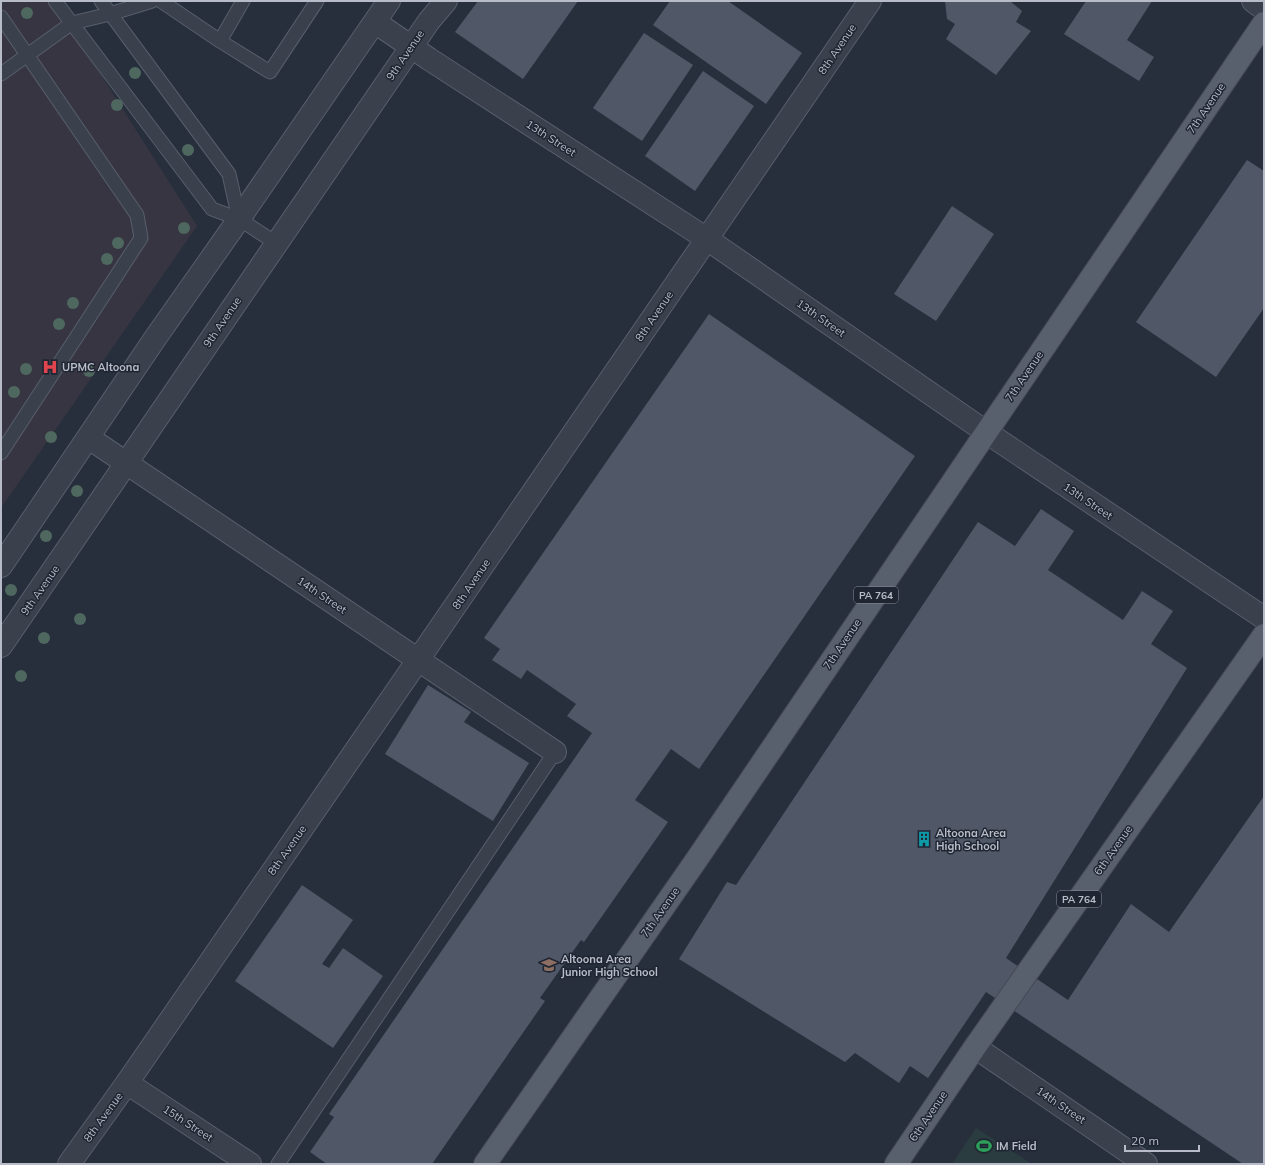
<svg xmlns="http://www.w3.org/2000/svg" width="1265" height="1165" font-family="Mulish,sans-serif">
  <rect width="100%" height="100%" fill="#272f3d"/>
  <path fill="#373542" d="M 1,1 L 54,1 L 197,226 L 1,508 Z"/>
  <path fill="#2a3c3f" d="M 976,1128 L 1032,1164 L 952,1164 Z"/>
  <path fill="#505868" d="M 478,1 L 578,1 L 523,79 L 455,32 Z
    M 670,1 L 728,1 L 802,53 L 766,104 L 653,25 Z
    M 945,1 L 1010,1 L 1022,11 L 1016,22 L 1031,31 L 996,75 L 946,39 L 955,24 L 947,19 Z
    M 1086,1 L 1152,1 L 1127,40 L 1154,57 L 1139,81 L 1064,34 Z
    M 644,33 L 693,65 L 642,141 L 593,108 Z
    M 703,71 L 754,106 L 695,191 L 645,156 Z
    M 1247,160 L 1264,171 L 1264,308 L 1216,377 L 1136,322 Z
    M 952,206 L 994,234 L 936,321 L 894,294 Z
    M 709,314 L 915,456 L 699,769 L 671,749 L 635,800 L 668,822 L 584,942 L 581,940 L 540,998 L 545,1001 L 432,1164 L 327,1164 L 310,1152 L 334,1117 L 329,1114 L 592,733 L 567,716 L 576,704 L 527,670 L 521,679 L 492,660 L 500,649 L 484,638 Z
    M 1041,509 L 1074,531 L 1048,570 L 1123,620 L 1142,591 L 1173,611 L 1151,644 L 1187,668 L 1006,958 L 1068,1000 L 1131,904 L 1169,932 L 1264,796 L 1264,1164 L 1243,1164 L 986,992 L 928,1078 L 910,1066 L 899,1083 L 855,1053 L 845,1062 L 679,959 L 727,882 L 736,885 L 978,522 L 1015,546 Z
    M 428,685 L 471,712 L 464,722 L 529,763 L 493,821 L 385,754 Z
    M 302,885 L 353,920 L 322,964 L 329,968 L 343,948 L 383,976 L 333,1048 L 235,981 Z"/>
  <g fill="none" stroke-linecap="round" stroke-linejoin="round">
    <defs>
      <path id="service" d="M 55,1 L 212,209 L 239,219 L 276,243
        M 101,1 L 229,174 L 239,219
        M 161,1 L 220,41 L 270,72 L 317,1
        M 1,17 L 137,215 L 141,238 L 1,453
        M 220,41 L 243,1
        M 1,74 L 72,23 L 110,14 L 152,1
        M 278,1164 L 555,752"/>
      <path id="minor" d="M 375,22 L 429,59 L 707,239 L 986,432 L 1264,618
        M 89,438 L 555,752
        M 975,1047 L 1146,1164
        M 127,1083 L 250,1164"/>
      <path id="tertiary" d="M 1253,1 L 1264,9
        M 1,566 L 156,337 L 239,219 L 389,1
        M 1,646 L 429,21 L 446,1
        M 69,1164 L 127,1083 L 418,660 L 870,1"/>
      <path id="primary" d="M 485,1164 L 697,859 L 1264,23
        M 896,1164 L 975,1047 L 1264,635"/>
    </defs>
    <use href="#service" stroke="#585f6b" stroke-width="15"/>
    <use href="#minor" stroke="#585f6b" stroke-width="24"/>
    <use href="#tertiary" stroke="#585f6b" stroke-width="24"/>
    <use href="#primary" stroke="#444a56" stroke-width="24"/>
    <use href="#service" stroke="#3a414d" stroke-width="13"/>
    <use href="#minor" stroke="#3a414d" stroke-width="22"/>
    <use href="#tertiary" stroke="#3a414d" stroke-width="22"/>
    <use href="#primary" stroke="#59606d" stroke-width="22"/>
  </g>
  <g fill="#4f685f">
    <circle cx="27" cy="13" r="6"/>
    <circle cx="135" cy="73" r="6"/>
    <circle cx="117" cy="105" r="6"/>
    <circle cx="188" cy="150" r="6"/>
    <circle cx="184" cy="228" r="6"/>
    <circle cx="118" cy="243" r="6"/>
    <circle cx="107" cy="259" r="6"/>
    <circle cx="73" cy="303" r="6"/>
    <circle cx="59" cy="324" r="6"/>
    <circle cx="26" cy="369" r="6"/>
    <circle cx="89" cy="371" r="6"/>
    <circle cx="14" cy="392" r="6"/>
    <circle cx="51" cy="437" r="6"/>
    <circle cx="77" cy="491" r="6"/>
    <circle cx="46" cy="536" r="6"/>
    <circle cx="11" cy="590" r="6"/>
    <circle cx="80" cy="619" r="6"/>
    <circle cx="44" cy="638" r="6"/>
    <circle cx="21" cy="676" r="6"/>
  </g>
  <defs>
    <symbol id="hospital-bare" viewBox="-9 -9 18 18"><path d="M-5-5h3v3.5h4V-5h3V5h-3V1.5h-4V5h-3Z" fill="#e0444e" stroke="#1f2632" stroke-width="2.5" paint-order="stroke"/></symbol>
    <symbol id="building-bare" viewBox="-9 -9 18 18"><path d="M-4-6H4V6H1V3H-1V6H-4ZM-2.5-4.3h1.7v1.8h-1.7ZM.8-4.3h1.7v1.8H.8ZM-2.5-1h1.7V.8h-1.7ZM.8-1h1.7V.8H.8Z" fill="#0f9aa8" stroke="#1f2632" stroke-width="2.5" paint-order="stroke"/></symbol>
    <symbol id="school-bare" viewBox="-9 -9 18 18"><path d="M0-5L7-2L0 1L-7-2ZM-4 1L0 2.5L4 1V4Q0 6-4 4Z" fill="#8d6e63" stroke="#1f2632" stroke-width="2.5" paint-order="stroke"/></symbol>
    <symbol id="stadium-bare" viewBox="-9 -9 18 18"><path d="M0-5a6.5 5 0 1 0 0 10a6.5 5 0 1 0 0-10ZM-3.5-1.8h7v3.6h-7Z" fill="#2e9e5b" stroke="#1f2632" stroke-width="2.5" paint-order="stroke"/></symbol>
  </defs>
  <g fill-rule="evenodd">
    <use href="#hospital-bare" x="39" y="356" width="22" height="22"/>
    <use href="#building-bare" x="913" y="828" width="22" height="22"/>
    <use href="#school-bare" x="538" y="954" width="22" height="22"/>
    <use href="#stadium-bare" x="973" y="1135" width="22" height="22"/>
  </g>
  <g text-anchor="middle" dominant-baseline="central" stroke-width="3" stroke-linejoin="round" paint-order="stroke">
    <g fill="#1f2632" stroke="#898f9b" stroke-width="1">
      <rect x="854" y="587" width="44" height="16" rx="3"/>
      <rect x="1057" y="891" width="44" height="16" rx="3"/>
    </g>
    <g font-size="10" font-weight="bold" fill="#b7bcc8">
      <text x="876" y="595">PA 764</text>
      <text x="1079" y="899">PA 764</text>
    </g>
    <g font-size="11" fill="#b7bcc8" stroke="#1f2632">
      <text transform="translate(837 49) rotate(-56)">8th Avenue</text>
      <text transform="translate(405 55) rotate(-56)">9th Avenue</text>
      <text transform="translate(1206 108) rotate(-56)">7th Avenue</text>
      <text transform="translate(551 138) rotate(33)">13th Street</text>
      <text transform="translate(654 316) rotate(-56)">8th Avenue</text>
      <text transform="translate(821 318) rotate(35)">13th Street</text>
      <text transform="translate(222 322) rotate(-56)">9th Avenue</text>
      <text transform="translate(1024 376) rotate(-56)">7th Avenue</text>
      <text transform="translate(1088 501) rotate(34)">13th Street</text>
      <text transform="translate(471 584) rotate(-56)">8th Avenue</text>
      <text transform="translate(40 590) rotate(-55)">9th Avenue</text>
      <text transform="translate(322 595) rotate(34)">14th Street</text>
      <text transform="translate(842 644) rotate(-56)">7th Avenue</text>
      <text transform="translate(287 850) rotate(-55)">8th Avenue</text>
      <text transform="translate(1113 850) rotate(-55)">6th Avenue</text>
      <text transform="translate(660 912) rotate(-55)">7th Avenue</text>
      <text transform="translate(1061 1105) rotate(34)">14th Street</text>
      <text transform="translate(928 1116) rotate(-56)">6th Avenue</text>
      <text transform="translate(103 1117) rotate(-54)">8th Avenue</text>
      <text transform="translate(188 1123) rotate(33)">15th Street</text>
    </g>
    <g font-size="11" font-weight="bold" fill="#b7bcc8" stroke="#1f2632" text-anchor="start">
      <text x="62" y="367">UPMC Altoona</text>
      <text x="936" y="833">Altoona Area<tspan x="936" dy="13">High School</tspan></text>
      <text x="561" y="959">Altoona Area<tspan x="561" dy="13">Junior High School</tspan></text>
      <text x="996" y="1146">IM Field</text>
    </g>
  </g>
  <rect width="1265" height="1165" fill="none" stroke="#b7bcc8" stroke-width="4"/>
  <path d="M1125 1145v6h74v-6" fill="none" stroke="#b7bcc8" stroke-width="2"/>
  <text x="1131" y="1145" font-size="12" fill="#b7bcc8" stroke="#1f2632" stroke-width="3" paint-order="stroke">20 m</text>
</svg>
